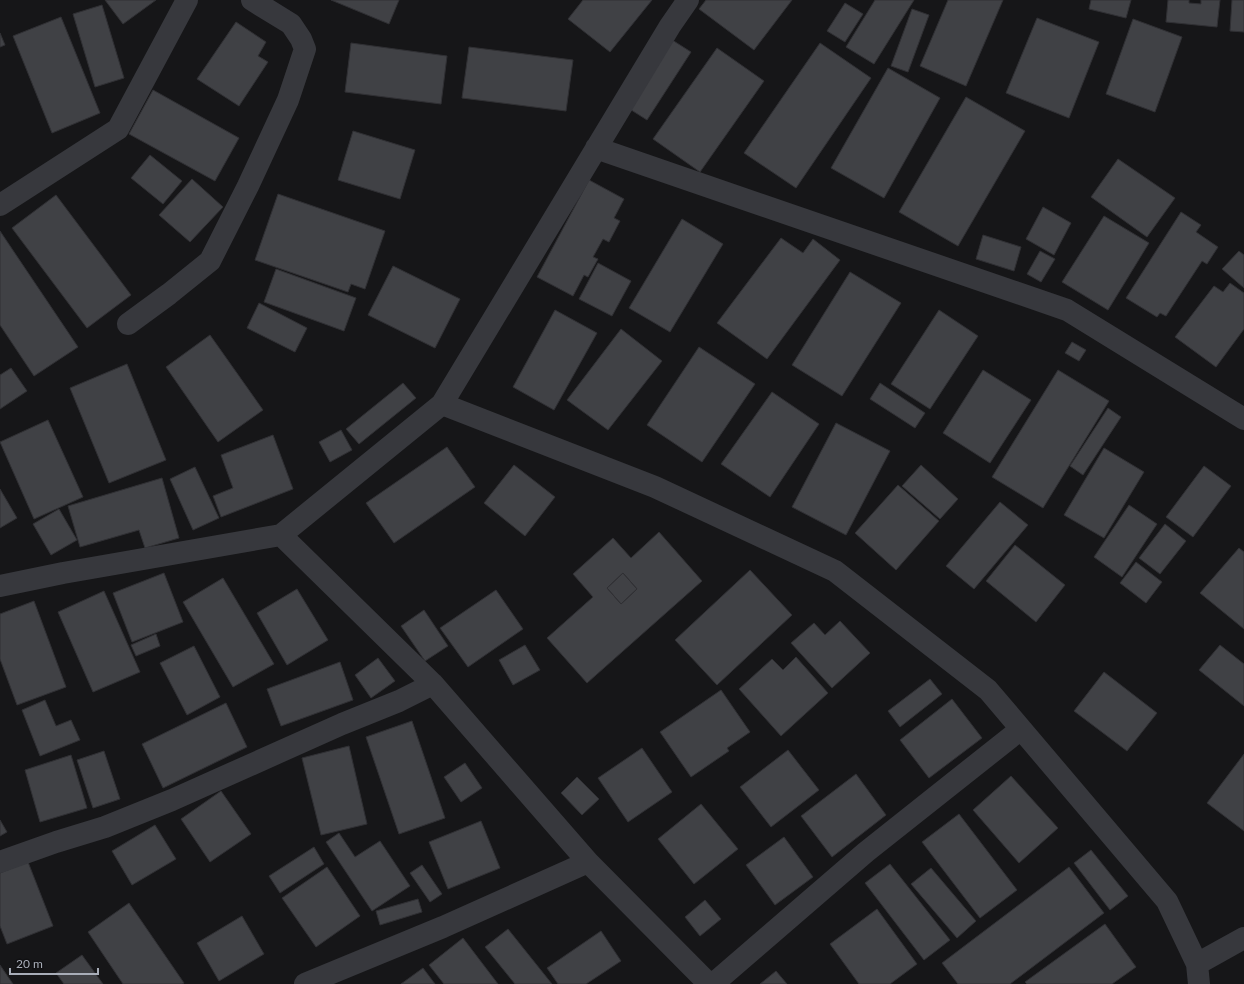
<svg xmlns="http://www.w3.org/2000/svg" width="1244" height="984" font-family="Lato,sans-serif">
  <rect width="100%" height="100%" fill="#161618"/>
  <path fill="#404145" stroke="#303034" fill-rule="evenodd" d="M 105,0 L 156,0 L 123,24 Z
    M 331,0 L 399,0 L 389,24 Z
    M 583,0 L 652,0 L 610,52 L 568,19 Z
    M 706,0 L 792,0 L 754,50 L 699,9 Z
    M 875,0 L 914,0 L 874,64 L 846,47 Z
    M 948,0 L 1003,0 L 966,86 L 920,66 Z
    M 1091,0 L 1131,0 L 1126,18 L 1089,9 Z
    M 1168,0 L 1189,0 L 1189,3 L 1201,4 L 1201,0 L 1220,0 L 1217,27 L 1166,22 Z
    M 1232,0 L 1244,0 L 1244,32 L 1230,31 Z
    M 845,3 L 863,14 L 845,42 L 827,31 Z
    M 102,5 L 124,78 L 95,87 L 73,14 Z
    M 912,9 L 929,15 L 908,72 L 891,66 Z
    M 61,17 L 100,113 L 52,133 L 13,36 Z
    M 1037,18 L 1099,42 L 1069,118 L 1006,93 Z
    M 1133,19 L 1182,37 L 1155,112 L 1106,94 Z
    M 236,22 L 266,42 L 258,56 L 268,62 L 239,106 L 197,79 Z
    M 0,33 L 5,45 L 0,47 Z
    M 669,38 L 691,52 L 647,120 L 625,106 Z
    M 351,43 L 447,56 L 441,104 L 345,92 Z
    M 820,43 L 871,78 L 796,188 L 744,153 Z
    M 469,47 L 573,60 L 566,111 L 462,98 Z
    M 717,48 L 764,81 L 700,172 L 653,139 Z
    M 888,68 L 940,98 L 884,198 L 831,168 Z
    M 153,90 L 239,138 L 215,181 L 129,134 Z
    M 966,97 L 1025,131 L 958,246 L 899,212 Z
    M 353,131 L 415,150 L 400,199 L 338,180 Z
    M 150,155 L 182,181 L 163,204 L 131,178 Z
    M 1118,159 L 1175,198 L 1147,237 L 1091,197 Z
    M 192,179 L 223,207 L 190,242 L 159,215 Z
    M 589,180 L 624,199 L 614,218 L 620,221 L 609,242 L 603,239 L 593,257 L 598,259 L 588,277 L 584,275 L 573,296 L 537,277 Z
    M 278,194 L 385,231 L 365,289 L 351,284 L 348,292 L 255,260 Z
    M 56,195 L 131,295 L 87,328 L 12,228 Z
    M 1043,207 L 1071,223 L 1054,255 L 1026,239 Z
    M 1181,212 L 1201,225 L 1196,232 L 1218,247 L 1207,264 L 1202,261 L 1166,316 L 1160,313 L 1157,317 L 1126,298 Z
    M 1104,216 L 1149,243 L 1108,310 L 1062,282 Z
    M 682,219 L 723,244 L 670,332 L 629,308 Z
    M 0,231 L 78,347 L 34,376 L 0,325 Z
    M 983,235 L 1021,247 L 1014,271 L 976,259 Z
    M 781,238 L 803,253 L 813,239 L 840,260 L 767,359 L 717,323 Z
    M 1040,251 L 1055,259 L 1041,282 L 1027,274 Z
    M 1239,251 L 1244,255 L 1244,288 L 1222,269 Z
    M 598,263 L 631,281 L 612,316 L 579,299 Z
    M 393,266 L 460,299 L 435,348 L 368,315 Z
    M 276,269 L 356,298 L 344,331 L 264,302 Z
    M 850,272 L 901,303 L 842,396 L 792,365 Z
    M 1230,283 L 1244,293 L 1244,329 L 1216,367 L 1175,337 L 1214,286 L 1223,292 Z
    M 259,303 L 307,328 L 295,352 L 247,328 Z
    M 555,310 L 597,333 L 554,410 L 513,387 Z
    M 939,310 L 978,336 L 930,409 L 891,384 Z
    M 621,329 L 662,361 L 608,430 L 567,400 Z
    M 210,335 L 263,410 L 218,442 L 166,367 Z
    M 1072,342 L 1086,350 L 1079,361 L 1065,353 Z
    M 699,347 L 755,384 L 702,462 L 647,425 Z
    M 127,364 L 166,460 L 109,483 L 70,388 Z
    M 11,368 L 27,391 L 0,409 L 0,375 Z
    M 983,370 L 1031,400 L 990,463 L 943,433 Z
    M 1058,370 L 1109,401 L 1043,508 L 992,477 Z
    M 403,383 L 416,398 L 359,444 L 346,429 Z
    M 880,383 L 925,413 L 915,428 L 870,399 Z
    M 772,392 L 819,424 L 770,497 L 721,464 Z
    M 1108,408 L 1121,417 L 1083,475 L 1070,466 Z
    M 48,420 L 83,497 L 34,519 L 0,442 Z
    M 836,423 L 890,451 L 846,535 L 792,507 Z
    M 341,430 L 352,450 L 330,462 L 319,442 Z
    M 273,435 L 293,489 L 221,517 L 213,496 L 233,488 L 221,455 Z
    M 447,447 L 475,487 L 394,543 L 366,503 Z
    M 1104,448 L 1144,472 L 1104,538 L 1064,515 Z
    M 514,465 L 555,497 L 525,536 L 484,503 Z
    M 921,465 L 958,499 L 940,519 L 902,486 Z
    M 1204,466 L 1231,486 L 1193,537 L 1166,517 Z
    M 195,467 L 219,518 L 193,530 L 170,479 Z
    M 162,478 L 179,538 L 145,548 L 139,530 L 80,547 L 68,506 Z
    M 898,485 L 939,521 L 896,570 L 855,533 Z
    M 0,489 L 17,518 L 0,528 Z
    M 1000,502 L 1028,525 L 974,589 L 946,566 Z
    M 1129,505 L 1157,524 L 1122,577 L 1094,557 Z
    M 59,509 L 77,540 L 51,555 L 33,524 Z
    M 1165,524 L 1186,541 L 1160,574 L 1139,558 Z
    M 659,532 L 702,581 L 587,683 L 547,638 L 593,597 L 573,574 L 613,538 L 631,558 ZM 623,573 L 637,589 L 621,604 L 607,588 Z
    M 1015,545 L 1065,585 L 1036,622 L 986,581 Z
    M 1239,548 L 1244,552 L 1244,629 L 1200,593 Z
    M 1136,562 L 1162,582 L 1146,603 L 1120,583 Z
    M 750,570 L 792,615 L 717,685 L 675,640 Z
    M 164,573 L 183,622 L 132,642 L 113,593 Z
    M 623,573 L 637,589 L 621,604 L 607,588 Z
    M 223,578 L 274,664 L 233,687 L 183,602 Z
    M 297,589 L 328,640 L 287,665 L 257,613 Z
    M 496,590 L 523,629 L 468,667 L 440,628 Z
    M 104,591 L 140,672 L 93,692 L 58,612 Z
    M 34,601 L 66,687 L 17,705 L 0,659 L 0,614 Z
    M 424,610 L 448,646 L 425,661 L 401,626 Z
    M 840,621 L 870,653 L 832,688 L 791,643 L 814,623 L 825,635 Z
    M 156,634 L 160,646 L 136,656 L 131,645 Z
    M 525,645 L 540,670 L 513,685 L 499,660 Z
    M 1220,645 L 1244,664 L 1244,706 L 1199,670 Z
    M 194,646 L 220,697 L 187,715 L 160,663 Z
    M 796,657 L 828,693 L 781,736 L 739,689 L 772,659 L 783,670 Z
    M 378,658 L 395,681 L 371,698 L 355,675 Z
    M 340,662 L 353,700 L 281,726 L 267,689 Z
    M 1104,672 L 1157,713 L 1127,751 L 1074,711 Z
    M 930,679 L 942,694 L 900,727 L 888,711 Z
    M 721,690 L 750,732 L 727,748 L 729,751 L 691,777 L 660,732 Z
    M 952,699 L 982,738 L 929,778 L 900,740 Z
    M 45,700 L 56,726 L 71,720 L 80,740 L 40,756 L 22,710 Z
    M 226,703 L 247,747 L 163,788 L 142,744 Z
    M 412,721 L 445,818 L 399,834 L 366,737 Z
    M 349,746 L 367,824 L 321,835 L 302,758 Z
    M 642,748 L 672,792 L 628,822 L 598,778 Z
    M 788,750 L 819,790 L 771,827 L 740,787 Z
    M 104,751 L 120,799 L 93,808 L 77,760 Z
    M 1244,754 L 1244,831 L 1207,803 Z
    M 71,755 L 87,808 L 40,822 L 25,770 Z
    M 465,763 L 482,788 L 461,802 L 444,777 Z
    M 856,774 L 886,815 L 832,857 L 801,816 Z
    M 1011,776 L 1058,828 L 1019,863 L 973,810 Z
    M 577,777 L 599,799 L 582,815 L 561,793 Z
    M 221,791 L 251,834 L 210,862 L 181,819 Z
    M 701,804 L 738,849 L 694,884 L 658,839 Z
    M 959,814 L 1017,890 L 980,918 L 922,842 Z
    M 0,820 L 7,832 L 0,836 Z
    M 481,821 L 500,868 L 448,889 L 429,842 Z
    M 155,825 L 176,859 L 132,885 L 112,851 Z
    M 339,833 L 355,857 L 380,841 L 410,886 L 372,911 L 326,842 Z
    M 784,837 L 813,877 L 775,905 L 746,865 Z
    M 314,847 L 324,864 L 280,893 L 269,876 Z
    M 1091,850 L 1128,896 L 1110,910 L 1074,863 Z
    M 28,862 L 53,926 L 7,944 L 0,926 L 0,873 Z
    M 890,864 L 950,940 L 924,960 L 865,883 Z
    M 422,865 L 442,894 L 430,902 L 410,873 Z
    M 327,867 L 360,916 L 316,947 L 282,898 Z
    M 1069,867 L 1104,913 L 1010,984 L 958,984 L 942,963 Z
    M 931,868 L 976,921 L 957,938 L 911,884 Z
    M 418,899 L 422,912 L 380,925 L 376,911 Z
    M 705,900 L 721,919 L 700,936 L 685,917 Z
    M 129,903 L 184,983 L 182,984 L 123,984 L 88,932 Z
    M 877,909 L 917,964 L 890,984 L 859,984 L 830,944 Z
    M 242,916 L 264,954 L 219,981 L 197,943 Z
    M 1105,924 L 1136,967 L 1112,984 L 1027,984 L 1025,982 Z
    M 508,929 L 552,984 L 515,984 L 485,947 Z
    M 601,931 L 621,961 L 586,984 L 558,984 L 547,968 Z
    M 463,938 L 498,984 L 444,984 L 429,965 Z
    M 82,955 L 103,984 L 64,984 L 56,973 Z
    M 0,965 L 13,984 L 0,984 Z
    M 423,968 L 435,984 L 401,984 Z
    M 776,971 L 787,984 L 760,984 Z"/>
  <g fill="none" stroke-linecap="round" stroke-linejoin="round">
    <path stroke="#37383d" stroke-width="22" d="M 596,148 L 1067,310 L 1244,419
      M 0,205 L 118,129 L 187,0
      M 128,324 L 169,294 L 210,261 L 248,186 L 288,100 L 305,49 L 301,39 L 291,24 L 252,0
      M 442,404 L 655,487 L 835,571 L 988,690 L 1167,901 L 1197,964 L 1199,984
      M 281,535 L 433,684 L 588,862 L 709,984
      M 0,586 L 63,573 L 281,535 L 442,404 L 670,26 L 688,0
      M 0,862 L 56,842 L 105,827 L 172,800 L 342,724 L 399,701 L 433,684
      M 1197,964 L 1244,938
      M 305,984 L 443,927 L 588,862
      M 713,984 L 866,852 L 1021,729"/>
  </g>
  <path d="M10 968v6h88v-6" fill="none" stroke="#a8adb8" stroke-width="2"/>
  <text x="16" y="968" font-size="12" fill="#a8adb8" stroke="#111113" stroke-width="3" paint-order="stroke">20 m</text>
</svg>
